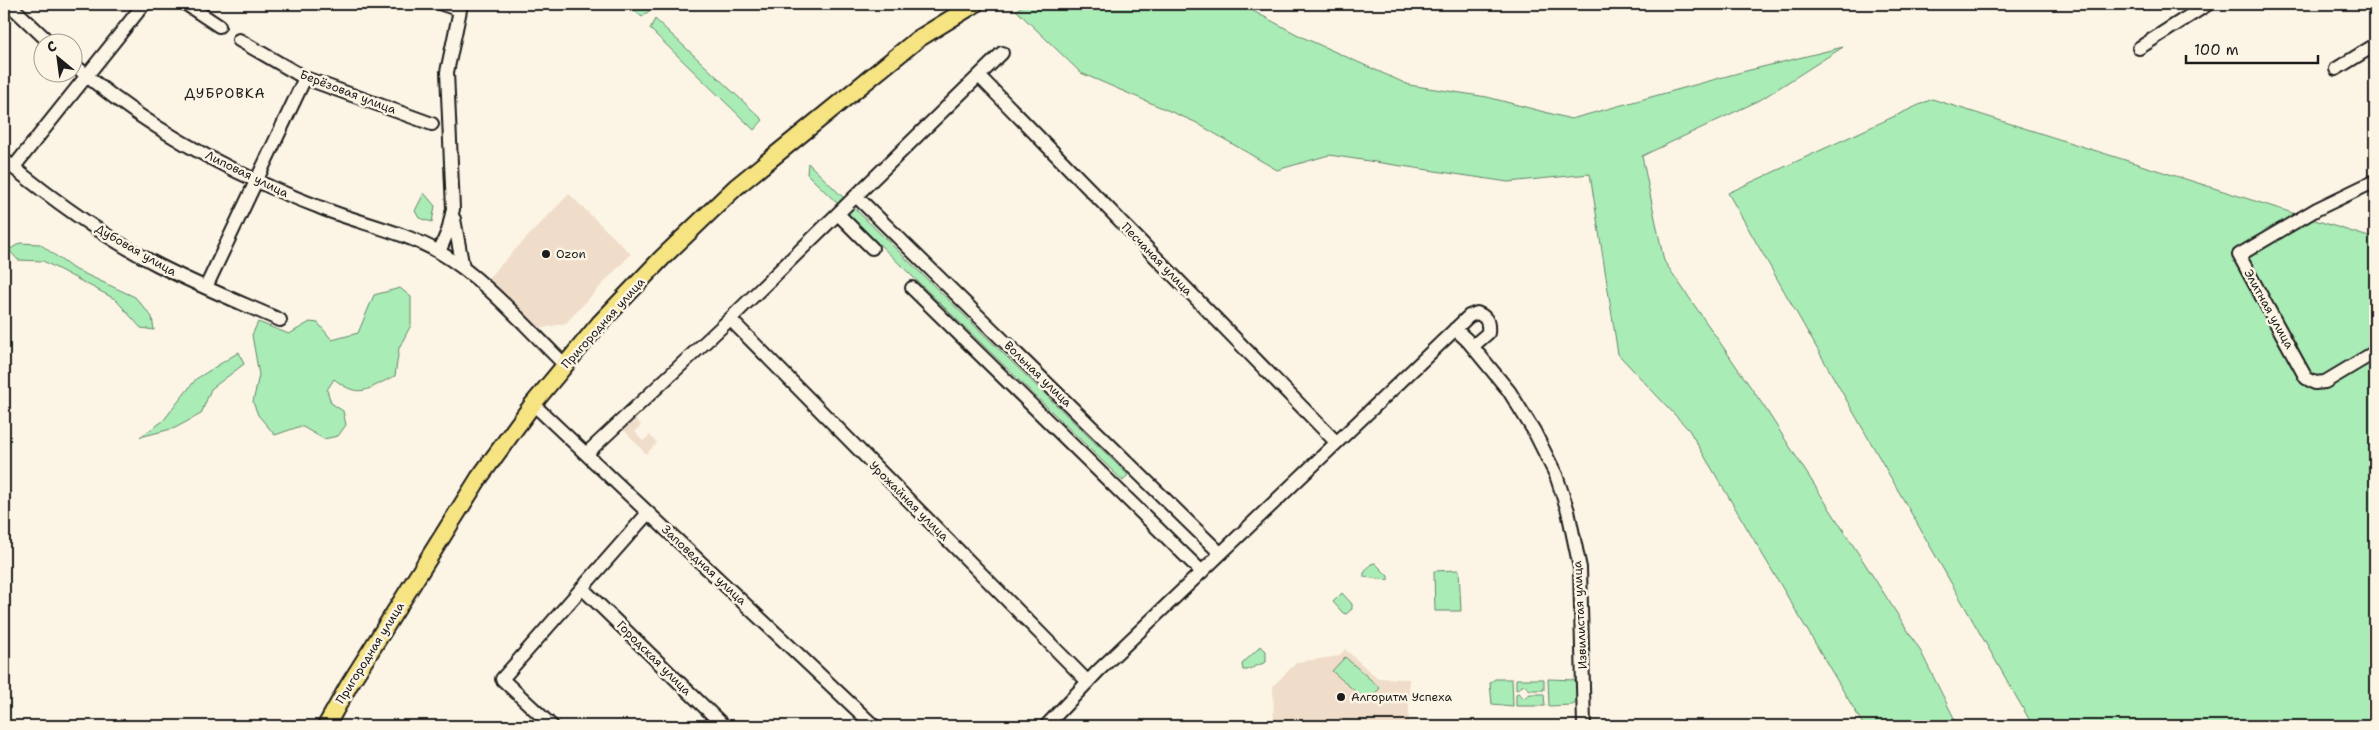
<svg xmlns="http://www.w3.org/2000/svg" width="2379" height="730" font-family="'Shantell Sans',sans-serif">
  <rect width="100%" height="100%" fill="#fcf5e5"/>
  <filter id="ink" filterUnits="userSpaceOnUse"><feTurbulence type="fractalNoise" baseFrequency=".02" numOctaves="2"/><feDisplacementMap in="SourceGraphic" scale="10" xChannelSelector="R" yChannelSelector="G"/><feConvolveMatrix kernelMatrix="1 2 1 2 8 2 1 2 1" color-interpolation-filters="sRGB"/></filter>
  <g filter="url(#ink)">
    <path fill="#f0ddc9" d="M 569,194 L 631,254 L 566,323 L 539,329 L 486,280 Z
      M 635,419 L 641,425 L 635,432 L 643,441 L 650,435 L 657,443 L 646,454 L 623,429 Z
      M 1345,649 L 1377,678 L 1409,679 L 1409,726 L 1274,726 L 1273,686 L 1297,662 L 1339,656 Z"/>
    <path fill="#aaecb6" stroke="#638469" d="M 636,4 L 657,4 L 642,17 L 631,8 Z
      M 1026,4 L 1240,4 L 1302,37 L 1409,85 L 1487,97 L 1571,119 L 1738,73 L 1843,47 L 1760,100 L 1642,156 L 1664,261 L 1765,408 L 1919,648 L 1958,726 L 1864,726 L 1689,430 L 1618,354 L 1590,174 L 1508,182 L 1329,155 L 1277,170 L 1195,122 L 1081,73 L 1016,10 Z
      M 655,19 L 763,120 L 754,130 L 650,29 Z
      M 1932,99 L 2375,239 L 2375,726 L 2033,726 L 1728,193 Z
      M 808,163 L 1128,475 L 1123,481 L 807,174 Z
      M 424,193 L 435,206 L 432,222 L 419,218 L 415,211 Z
      M 20,243 L 40,244 L 72,268 L 135,297 L 152,317 L 154,330 L 141,328 L 115,299 L 43,261 L 18,260 L 9,250 Z
      M 400,288 L 411,297 L 411,325 L 399,348 L 395,376 C 366,389 361,400 334,379 L 327,390 L 331,403 L 343,411 L 346,425 L 338,436 L 324,439 L 301,426 L 275,435 L 258,415 L 253,402 L 259,375 L 252,335 L 258,322 L 289,334 L 310,322 L 318,323 L 332,340 L 358,333 L 374,295 Z
      M 239,352 L 244,364 L 211,389 L 201,414 L 175,428 L 140,437 L 163,421 L 196,379 Z
      M 1375,563 L 1388,576 L 1388,580 L 1364,577 L 1364,573 L 1371,564 Z
      M 1459,570 L 1461,611 L 1435,611 L 1434,571 Z
      M 1342,593 L 1352,604 L 1352,609 L 1346,614 L 1343,613 L 1333,602 Z
      M 1261,646 L 1266,651 L 1266,662 L 1247,670 L 1243,670 L 1242,664 Z
      M 1345,657 L 1380,688 L 1367,702 L 1332,671 Z
      M 1495,679 L 1512,679 L 1513,706 L 1492,704 L 1490,683 Z
      M 1516,679 L 1544,679 L 1544,690 L 1530,690 L 1524,685 L 1516,690 Z
      M 1548,679 L 1576,680 L 1578,702 L 1572,705 L 1549,706 Z
      M 1518,693 L 1524,698 L 1530,694 L 1544,694 L 1545,706 L 1516,706 L 1516,694 Z"/>
    <g fill="none" stroke-linecap="round" stroke-linejoin="round">
      <defs>
        <path id="minor" d="M 9,4 L 49,42
          M 186,4 L 219,26
          M 239,40 L 305,78 L 432,124
          M 2139,48 L 2208,4
          M 72,63 C 144,127 230,173 319,207 C 358,223 402,231 439,252 C 483,277 528,329 565,365
          M 2336,69 L 2375,45
          M 979,76 L 1336,442
          M 4,160 C 52,199 103,237 158,265 C 197,285 239,302 280,320
          M 13,168 L 144,4
          M 2375,181 L 2317,209 L 2239,255 L 2306,378 L 2315,383 L 2325,382 L 2375,352
          M 856,196 L 1220,553
          M 838,214 L 872,248
          M 454,219 L 463,268
          M 439,252 L 448,231 L 453,209 L 447,72 L 460,10 L 442,4
          M 206,287 L 305,78
          M 912,288 L 1202,572
          M 730,319 L 1088,682
          M 1455,329 L 1467,340 L 1509,391 L 1534,431 L 1556,475 L 1568,511 L 1580,568 L 1584,726
          M 533,404 L 874,726
          M 586,454 L 730,319 L 1002,53
          M 583,589 L 724,726
          M 552,726 L 502,679 L 648,513
          M 1046,726 L 1098,671 L 1469,316 L 1477,313 C 1487,317 1489,322 1488,333 L 1473,346"/>
        <path id="major" d="M 326,726 L 349,685 L 479,478 L 533,404 L 599,324 L 662,258 L 736,187 L 918,39 L 975,4"/>
      </defs>
      <use href="#minor" stroke="#1c1c1c" stroke-width="16"/>
      <use href="#major" stroke="#1c1c1c" stroke-width="20"/>
      <use href="#minor" stroke="#fcf5e5" stroke-width="12"/>
      <use href="#major" stroke="#f6e381" stroke-width="16"/>
    </g>
  </g>
  <g fill="#1c1c1c" stroke="#fcf5e5" stroke-width="2">
    <circle cx="546" cy="254" r="5"/>
    <circle cx="1341" cy="697" r="5"/>
  </g>
  <g text-anchor="middle" dominant-baseline="central" stroke-width="5" stroke-linejoin="round" paint-order="stroke">
    <g font-size="12" fill="#1c1c1c" stroke="#fcf5e5">
      <text transform="translate(348 92) rotate(21)">Берёзовая улица</text>
      <text transform="translate(247 174) rotate(26)">Липовая улица</text>
      <text transform="translate(136 250) rotate(30)">Дубовая улица</text>
      <text transform="translate(1157 259) rotate(46)">Песчаная улица</text>
      <text transform="translate(2269 309) rotate(61)">Элитная улица</text>
      <text transform="translate(603 323) rotate(-48)">Пригородная улица</text>
      <text transform="translate(1038 374) rotate(44)">Вольная улица</text>
      <text transform="translate(909 501) rotate(45)">Урожайная улица</text>
      <text transform="translate(704 565) rotate(43)">Заповедная улица</text>
      <text transform="translate(1580 615) rotate(-93)">Извилистая улица</text>
      <text transform="translate(370 653) rotate(-58)">Пригородная улица</text>
      <text transform="translate(654 658) rotate(45)">Городская улица</text>
    </g>
    <g font-size="12" fill="#1c1c1c" stroke="#fcf5e5" text-anchor="start">
      <text x="556" y="254">Ozon</text>
      <text x="1351" y="697">Алгоритм Успеха</text>
    </g>
    <g font-size="14" letter-spacing="1" fill="#1c1c1c" stroke="#fcf5e5">
      <text x="225" y="93">ДУБРОВКА</text>
    </g>
  </g>
  <rect width="2379" height="730" fill="none" stroke="#fcf5e5" stroke-width="20"/>
  <rect x="10" y="10" width="2359" height="710" fill="none" stroke="#1c1c1c" stroke-width="2" filter="url(#ink)"/>
  <g transform="translate(58 58) rotate(331)"><circle r="24" fill="#fcf5e5" stroke="#a29e95"/>
  <path d="M0-4L9 19L0 12L-9 19Z" fill="#1c1c1c"/>
  <text y="-8" font-size="14" font-weight="bold" text-anchor="middle" fill="#1c1c1c">С</text>
  </g>
  <path d="M2186 55v8h132v-8" fill="none" stroke="#1c1c1c" stroke-width="2.5"/>
  <text x="2194" y="55" font-size="15" fill="#1c1c1c" stroke="#fcf5e5" stroke-width="4" paint-order="stroke">100 m</text>
</svg>
